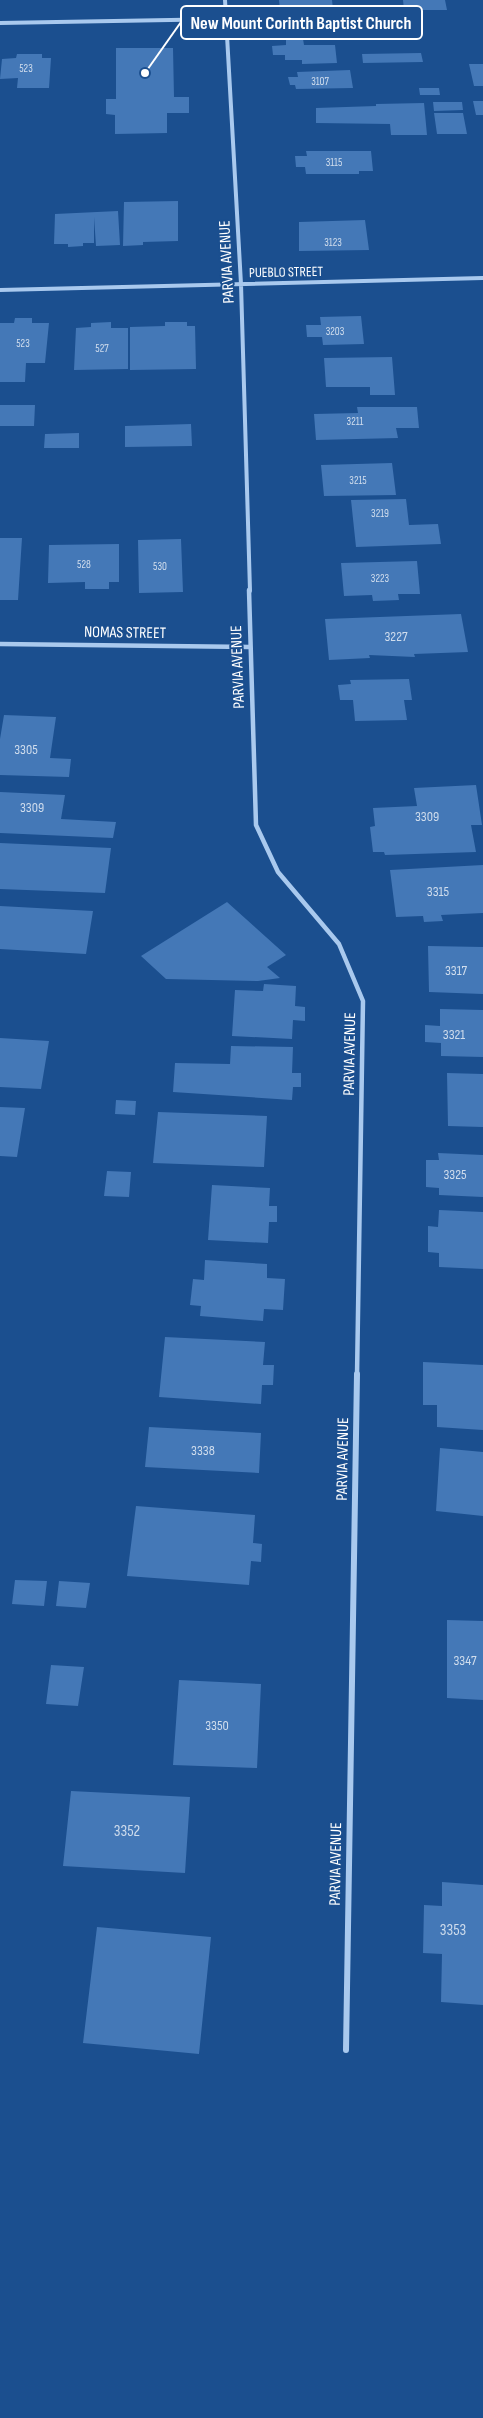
<svg xmlns="http://www.w3.org/2000/svg" width="483" height="2418" font-family="'Sofia Sans Condensed',sans-serif">
  <rect width="100%" height="100%" fill="#1b4f8f"/>
  <path fill="#4478b7" d="M 279,0 L 332,0 L 335,28 L 282,29 Z
    M 403,0 L 445,0 L 447,10 L 404,10 Z
    M 286,39 L 303,39 L 304,45 L 335,45 L 337,63 L 302,64 L 302,60 L 285,60 L 285,55 L 273,55 L 272,46 L 286,45 Z
    M 116,48 L 173,48 L 174,97 L 189,97 L 189,113 L 167,113 L 167,133 L 115,134 L 115,115 L 106,114 L 106,99 L 116,99 Z
    M 421,53 L 423,62 L 363,63 L 362,54 Z
    M 17,54 L 42,54 L 42,58 L 51,58 L 49,88 L 17,88 L 18,78 L 0,79 L 2,59 L 16,58 Z
    M 469,64 L 483,64 L 483,86 L 474,86 Z
    M 350,70 L 353,88 L 296,89 L 295,85 L 290,85 L 288,77 L 298,77 L 297,72 Z
    M 419,88 L 439,88 L 440,95 L 420,95 Z
    M 473,101 L 483,101 L 483,115 L 476,115 Z
    M 433,102 L 462,102 L 463,110 L 434,111 Z
    M 424,103 L 427,135 L 391,135 L 390,124 L 316,123 L 316,108 L 376,106 L 376,104 Z
    M 434,113 L 463,113 L 467,134 L 437,134 Z
    M 306,151 L 371,151 L 373,171 L 359,171 L 359,174 L 306,174 L 305,167 L 296,167 L 295,156 L 307,156 Z
    M 178,201 L 178,241 L 143,242 L 143,245 L 123,246 L 124,202 Z
    M 118,211 L 120,245 L 96,246 L 94,217 L 94,243 L 83,243 L 83,246 L 68,247 L 68,244 L 54,244 L 55,214 Z
    M 365,220 L 369,250 L 299,251 L 299,222 Z
    M 361,316 L 364,344 L 323,345 L 322,337 L 307,337 L 306,325 L 321,325 L 320,317 Z
    M 15,318 L 32,318 L 32,323 L 49,323 L 45,363 L 26,363 L 25,382 L 0,382 L 0,323 L 14,323 Z
    M 111,322 L 111,328 L 128,328 L 128,369 L 74,370 L 76,328 L 91,327 L 91,323 Z
    M 165,322 L 187,322 L 187,326 L 195,326 L 196,369 L 130,370 L 130,327 L 165,326 Z
    M 392,357 L 395,395 L 370,395 L 370,387 L 326,387 L 324,358 Z
    M 0,405 L 35,405 L 34,426 L 0,426 Z
    M 357,407 L 417,407 L 419,428 L 396,428 L 398,438 L 316,440 L 314,414 L 358,413 Z
    M 191,424 L 192,446 L 125,447 L 125,426 Z
    M 79,433 L 79,448 L 44,448 L 45,434 Z
    M 392,463 L 396,495 L 324,496 L 321,465 Z
    M 406,499 L 409,525 L 438,524 L 441,544 L 356,547 L 351,500 Z
    M 0,538 L 22,538 L 18,600 L 0,600 Z
    M 181,539 L 183,592 L 139,593 L 138,540 Z
    M 119,544 L 119,582 L 109,582 L 109,589 L 85,589 L 85,582 L 48,583 L 49,545 Z
    M 417,561 L 420,594 L 398,594 L 399,600 L 373,601 L 372,595 L 344,596 L 341,563 Z
    M 461,614 L 468,652 L 414,654 L 415,657 L 369,655 L 370,658 L 329,660 L 325,619 Z
    M 409,679 L 412,700 L 404,700 L 407,720 L 355,721 L 353,700 L 340,700 L 338,685 L 351,684 L 350,680 Z
    M 4,715 L 56,717 L 50,758 L 71,759 L 69,777 L 0,775 L 0,739 Z
    M 476,785 L 482,825 L 471,825 L 476,852 L 385,855 L 384,852 L 373,852 L 370,827 L 375,826 L 373,808 L 417,806 L 414,788 Z
    M 0,792 L 65,795 L 61,819 L 116,822 L 113,838 L 0,833 Z
    M 0,843 L 111,848 L 105,893 L 0,889 Z
    M 483,865 L 483,913 L 441,915 L 443,921 L 424,922 L 423,916 L 396,917 L 390,870 Z
    M 227,902 L 286,955 L 267,967 L 280,978 L 258,981 L 166,979 L 141,956 Z
    M 0,906 L 93,911 L 86,954 L 0,949 Z
    M 428,946 L 483,947 L 483,994 L 429,992 Z
    M 264,984 L 296,986 L 295,1006 L 305,1007 L 305,1021 L 293,1020 L 292,1039 L 232,1036 L 235,990 L 263,991 Z
    M 440,1009 L 483,1010 L 483,1057 L 441,1056 L 441,1043 L 425,1042 L 425,1025 L 440,1026 Z
    M 0,1038 L 49,1041 L 41,1089 L 0,1087 Z
    M 231,1046 L 293,1047 L 292,1073 L 301,1073 L 301,1087 L 293,1087 L 292,1100 L 173,1092 L 175,1063 L 230,1064 Z
    M 447,1073 L 483,1074 L 483,1127 L 448,1126 Z
    M 116,1100 L 136,1101 L 135,1115 L 115,1114 Z
    M 0,1107 L 25,1108 L 17,1157 L 0,1156 Z
    M 158,1112 L 267,1116 L 264,1167 L 153,1163 Z
    M 438,1153 L 483,1155 L 483,1197 L 439,1195 L 439,1188 L 426,1187 L 426,1160 L 439,1160 Z
    M 107,1171 L 131,1172 L 129,1197 L 104,1196 Z
    M 212,1185 L 270,1188 L 269,1206 L 277,1206 L 277,1222 L 269,1222 L 268,1243 L 208,1240 Z
    M 439,1210 L 483,1212 L 483,1269 L 439,1267 L 439,1253 L 428,1252 L 428,1226 L 438,1227 Z
    M 205,1260 L 267,1264 L 267,1278 L 285,1279 L 283,1310 L 264,1309 L 263,1321 L 200,1316 L 201,1306 L 190,1305 L 193,1279 L 204,1280 Z
    M 165,1337 L 265,1342 L 263,1365 L 274,1365 L 273,1385 L 262,1385 L 261,1404 L 159,1397 Z
    M 423,1362 L 483,1365 L 483,1430 L 437,1427 L 437,1405 L 423,1405 Z
    M 149,1427 L 261,1433 L 259,1473 L 145,1467 Z
    M 440,1448 L 483,1452 L 483,1516 L 436,1511 Z
    M 136,1506 L 255,1515 L 253,1543 L 262,1544 L 261,1562 L 251,1561 L 249,1585 L 127,1576 Z
    M 15,1580 L 47,1581 L 44,1606 L 12,1604 Z
    M 59,1581 L 90,1583 L 86,1608 L 56,1606 Z
    M 447,1620 L 483,1621 L 483,1700 L 447,1698 Z
    M 51,1665 L 84,1667 L 78,1706 L 46,1704 Z
    M 179,1680 L 261,1684 L 257,1768 L 173,1765 Z
    M 71,1791 L 190,1797 L 185,1873 L 63,1866 Z
    M 442,1882 L 483,1885 L 483,2005 L 441,2002 L 442,1954 L 423,1953 L 424,1905 L 442,1906 Z
    M 97,1927 L 211,1937 L 199,2054 L 83,2043 Z"/>
  <g fill="none" stroke-linecap="round" stroke-linejoin="round">
    <path stroke="#a9c9ee" stroke-width="4" d="M 225,0 L 241,284 L 250,591
      M 0,23 L 227,19
      M 0,290 L 483,278"/>
    <path stroke="#a9c9ee" stroke-width="4.5" d="M 249,590 L 256,825 L 278,872 L 339,944 L 363,1001 L 357,1376
      M 0,644 L 250,647"/>
    <path stroke="#a9c9ee" stroke-width="6" d="M 346,2050 L 357,1374"/>
  </g>
  <g text-anchor="middle" dominant-baseline="central" stroke-width="4" stroke-linejoin="round" paint-order="stroke">
    <g font-size="11" fill="#d0dded">
      <text x="26" y="68">523</text>
      <text x="320" y="81">3107</text>
      <text x="334" y="162">3115</text>
      <text x="333" y="242">3123</text>
      <text x="335" y="331">3203</text>
      <text x="23" y="343">523</text>
      <text x="102" y="348">527</text>
      <text x="355" y="421">3211</text>
      <text x="358" y="480">3215</text>
      <text x="380" y="513">3219</text>
      <text x="84" y="564">528</text>
      <text x="160" y="566">530</text>
      <text x="380" y="578">3223</text>
    </g>
    <g font-size="14" fill="#fff" stroke="#1b4f8f">
      <text transform="translate(286 272) rotate(-1)">PUEBLO STREET</text>
    </g>
    <g font-size="14" fill="#d0dded">
      <text x="396" y="636">3227</text>
      <text x="26" y="749">3305</text>
      <text x="32" y="807">3309</text>
      <text x="427" y="816">3309</text>
      <text x="438" y="891">3315</text>
      <text x="456" y="970">3317</text>
      <text x="454" y="1034">3321</text>
      <text x="455" y="1174">3325</text>
      <text x="203" y="1450">3338</text>
      <text x="465" y="1660">3347</text>
      <text x="217" y="1725">3350</text>
    </g>
    <g font-size="16" fill="#fff" stroke="#1b4f8f">
      <text transform="translate(227 262) rotate(-93)">PARVIA AVENUE</text>
      <text transform="translate(125 633) rotate(1)">NOMAS STREET</text>
      <text transform="translate(238 667) rotate(-92)">PARVIA AVENUE</text>
      <text transform="translate(350 1054) rotate(-89)">PARVIA AVENUE</text>
      <text transform="translate(343 1459) rotate(-89)">PARVIA AVENUE</text>
      <text transform="translate(336 1864) rotate(-89)">PARVIA AVENUE</text>
    </g>
    <g font-size="16" fill="#d0dded">
      <text x="127" y="1831">3352</text>
      <text x="453" y="1930">3353</text>
    </g>
  </g>
  <path fill="none" stroke="#fff" stroke-width="2" d="M145 73L181 22"/>
  <circle fill="#fff" stroke="#1b4f8f" stroke-width="2" cx="145" cy="73" r="5"/>
  <rect fill="#1b4f8f" stroke="#fff" stroke-width="2" x="181" y="6" width="241" height="33" rx="5"/>
  <g font-size="18" text-anchor="middle" font-weight="bold" fill="#fff">
    <text x="301" y="29">New Mount Corinth Baptist Church</text>
  </g>
</svg>
